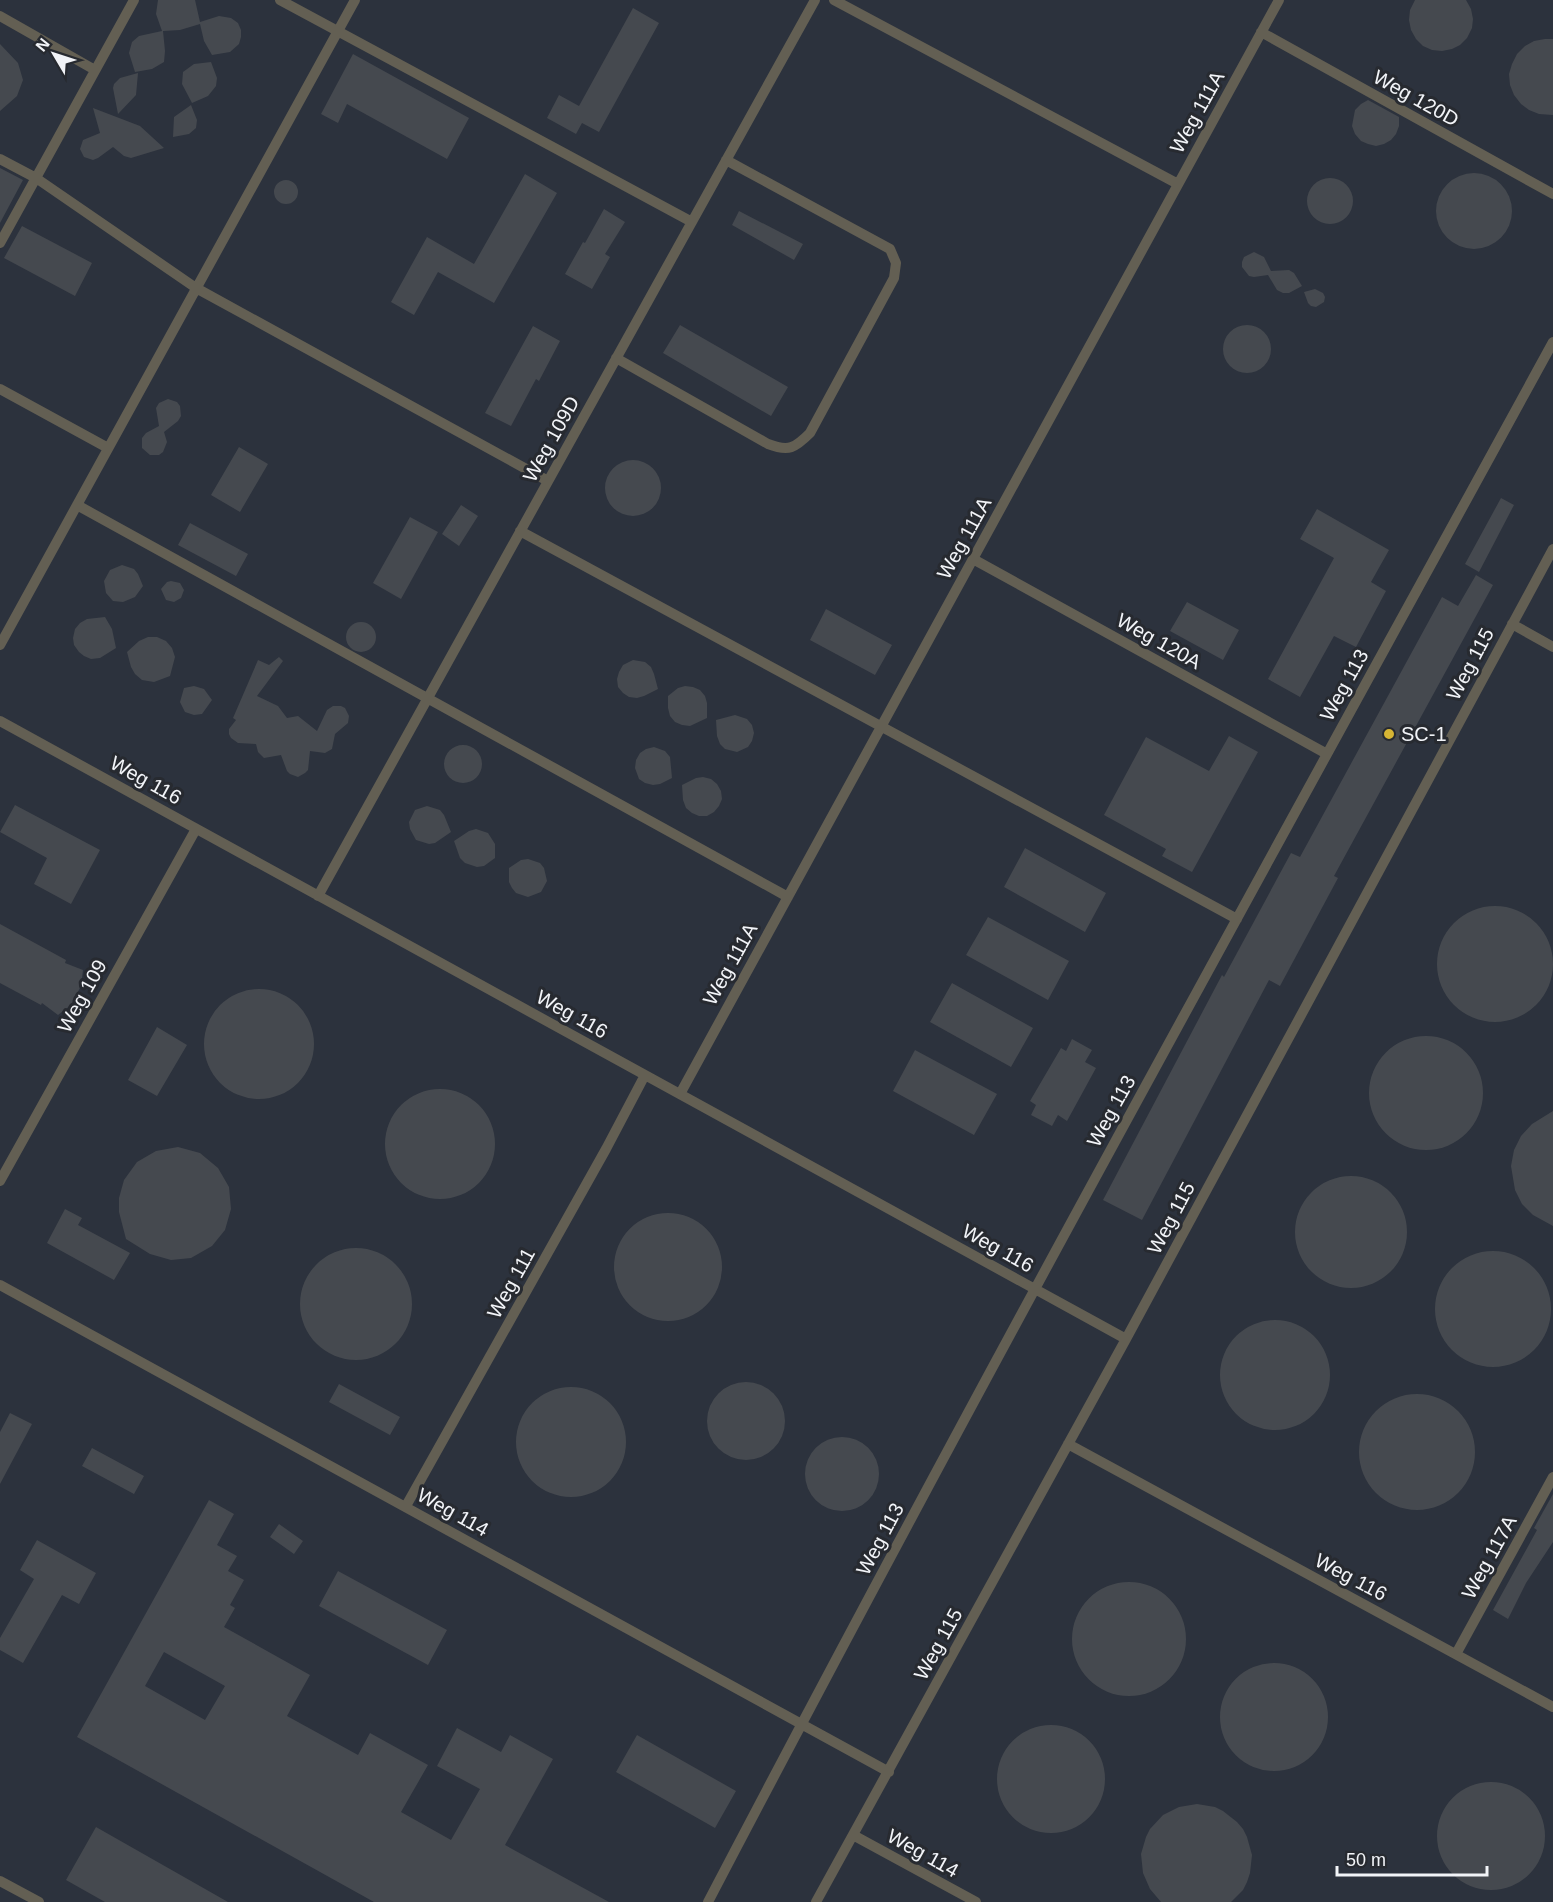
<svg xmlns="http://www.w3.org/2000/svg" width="1553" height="1902" font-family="Arial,sans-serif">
  <rect width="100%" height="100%" fill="#272a30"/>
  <path fill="#2c323d" d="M 0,0 L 1553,0 L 1553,1902 L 0,1902 Z"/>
  <path fill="#45494f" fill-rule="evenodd" d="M 158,0 L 195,0 L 200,22 L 219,16 L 231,18 L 238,23 L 241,30 L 241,37 L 239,44 L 230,52 L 212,55 L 204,41 L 200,24 L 180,30 L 163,31 L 165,51 L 164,62 L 152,69 L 135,72 L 129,53 L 132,42 L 139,36 L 162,31 L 156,14 Z
    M 1415,0 L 1466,0 L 1471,9 L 1473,19 L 1472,28 L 1467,38 L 1460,45 L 1452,49 L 1442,51 L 1432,50 L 1423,46 L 1416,39 L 1411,30 L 1409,20 L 1410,10 Z
    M 633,8 L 659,23 L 599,132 L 582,123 L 576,134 L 547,118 L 559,95 L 579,106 Z
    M 1545,39 L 1553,39 L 1553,115 L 1539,114 L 1529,110 L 1521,104 L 1514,95 L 1510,85 L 1509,74 L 1512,64 L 1517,54 L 1525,46 L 1534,41 Z
    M 0,44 L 18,63 L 23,80 L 17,96 L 0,111 Z
    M 353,54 L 469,118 L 447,159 L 347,104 L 338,123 L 321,114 Z
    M 211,62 L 217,78 L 216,86 L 208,96 L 192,103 L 182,84 L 183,72 L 194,64 Z
    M 138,73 L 136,95 L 118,114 L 113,88 L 114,84 L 120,78 Z
    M 1368,100 L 1399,117 L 1399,126 L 1396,134 L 1391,140 L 1384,144 L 1376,146 L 1368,144 L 1361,141 L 1355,134 L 1352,126 L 1355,110 L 1361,104 Z
    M 191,105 L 197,120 L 196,128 L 189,134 L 173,137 L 174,117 Z
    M 93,108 L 140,126 L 164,148 L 131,158 L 124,156 L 113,147 L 98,158 L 93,160 L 84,157 L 80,149 L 83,140 L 100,133 Z
    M 0,168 L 23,180 L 0,223 Z
    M1436 211a38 38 0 1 1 76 0a38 38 0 1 1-76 0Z
    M 525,174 L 557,193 L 494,303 L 438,272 L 414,315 L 391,302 L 427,237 L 474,264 Z
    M1307 201a23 23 0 1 1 46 0a23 23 0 1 1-46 0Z
    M274 192a12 12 0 1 1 24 0a12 12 0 1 1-24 0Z
    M 604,209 L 625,222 L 605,254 L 610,257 L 592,289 L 565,274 L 583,242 L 585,243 Z
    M 739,211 L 803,244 L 794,260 L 732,225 Z
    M 22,226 L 92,263 L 75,296 L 4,258 Z
    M 1254,252 L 1264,257 L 1271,271 L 1289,270 L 1294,273 L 1302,286 L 1289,293 L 1283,293 L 1277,290 L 1268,275 L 1254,277 L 1249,276 L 1242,267 L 1242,262 L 1244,257 Z
    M 1315,289 L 1323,293 L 1325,297 L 1324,302 L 1316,307 L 1311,306 L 1308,303 L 1304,292 Z
    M 680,325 L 788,387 L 771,416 L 663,353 Z
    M1223 349a24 24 0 1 1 48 0a24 24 0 1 1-48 0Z
    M 533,326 L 560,341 L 539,381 L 536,379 L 511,426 L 485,413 Z
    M 168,399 L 177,402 L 180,406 L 181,416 L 178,421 L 164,432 L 167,442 L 163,452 L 159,455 L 150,455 L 142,448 L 142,438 L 146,433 L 159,426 L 156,408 L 159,403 Z
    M 239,447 L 268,464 L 240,512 L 211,495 Z
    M605 488a28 28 0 1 1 56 0a28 28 0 1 1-56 0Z
    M 1501,498 L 1514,505 L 1479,572 L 1465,564 Z
    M 461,505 L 478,516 L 459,546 L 442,534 Z
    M 1317,509 L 1389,550 L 1371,582 L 1386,591 L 1356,647 L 1334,636 L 1300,697 L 1268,679 L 1334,558 L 1300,539 Z
    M 410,517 L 438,532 L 401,599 L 373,583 Z
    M 190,523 L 248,554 L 236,576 L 178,545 Z
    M 122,565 L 134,569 L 138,574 L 143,586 L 135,597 L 123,602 L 113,601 L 106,593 L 104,581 L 110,570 Z
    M 1476,575 L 1493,585 L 1334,876 L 1338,878 L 1280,986 L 1269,980 L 1142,1220 L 1103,1200 L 1222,975 L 1224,977 L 1291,853 L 1300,857 L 1442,597 L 1458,606 Z
    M 171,581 L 180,583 L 184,590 L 181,598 L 174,602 L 166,600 L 161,589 L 167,582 Z
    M 1187,602 L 1239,630 L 1223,660 L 1170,631 Z
    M 826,609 L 892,645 L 875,675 L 810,640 Z
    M 105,617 L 112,629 L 116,648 L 100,658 L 91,659 L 84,656 L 79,652 L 74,645 L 73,638 L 75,629 L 80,623 L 87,619 Z
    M346 637a15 15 0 1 1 30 0a15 15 0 1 1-30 0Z
    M 148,637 L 157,637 L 166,641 L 172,648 L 175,657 L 170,676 L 154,682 L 142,680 L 135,674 L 131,667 L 127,652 L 139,641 Z
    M 279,657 L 283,661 L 257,696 L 278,706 L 287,718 L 298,716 L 317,731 L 327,710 L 333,706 L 341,706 L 345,708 L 349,716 L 348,723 L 335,734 L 332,749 L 325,753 L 310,751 L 308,770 L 305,773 L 298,777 L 290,774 L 287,771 L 281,755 L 264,758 L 258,752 L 256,744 L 238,743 L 231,738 L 229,734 L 229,729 L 236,720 L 233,718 L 258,660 L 269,665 Z
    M 633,660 L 645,662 L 651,667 L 654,674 L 658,689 L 644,696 L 637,698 L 629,697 L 623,693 L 618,687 L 617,679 L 619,672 L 623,665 Z
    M 194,686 L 204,689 L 212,700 L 202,714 L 194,715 L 185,712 L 180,702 L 184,688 Z
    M 685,686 L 693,687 L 700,690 L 705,696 L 707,703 L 707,718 L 690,726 L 682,725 L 675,722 L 670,716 L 668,708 L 668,696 L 678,688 Z
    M 735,715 L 747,719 L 752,725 L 754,733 L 752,741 L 748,747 L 737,752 L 725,749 L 720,744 L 717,736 L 716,720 Z
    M 1229,736 L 1258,752 L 1192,872 L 1162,856 L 1166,849 L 1104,815 L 1146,737 L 1209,771 Z
    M444 764a19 19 0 1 1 38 0a19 19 0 1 1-38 0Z
    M 654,747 L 665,751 L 670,757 L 672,778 L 660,784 L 653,785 L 645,783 L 639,779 L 635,768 L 636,760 L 640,753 L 646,749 Z
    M 703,777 L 711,779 L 717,784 L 721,791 L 722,799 L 719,806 L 714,812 L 707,816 L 699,816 L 692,813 L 686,808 L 683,800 L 682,785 L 696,778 Z
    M 15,805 L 100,850 L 71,904 L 34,884 L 47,858 L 0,832 Z
    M 427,806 L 440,810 L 444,815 L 451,832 L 435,843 L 429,844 L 416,840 L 410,829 L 409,822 L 415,810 Z
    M 476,829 L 488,833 L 495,844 L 495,858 L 484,866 L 477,867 L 465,863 L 460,858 L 454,841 L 469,831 Z
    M 1025,848 L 1106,893 L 1085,932 L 1004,887 Z
    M 528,859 L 540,863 L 544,868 L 547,881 L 541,892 L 528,897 L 516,893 L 512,888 L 509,882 L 509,868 L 521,860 Z
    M1437 964a58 58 0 1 1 116 0a58 58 0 1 1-116 0Z
    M 988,917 L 1069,961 L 1048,1000 L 966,955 Z
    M 0,924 L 66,960 L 65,963 L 83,970 L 81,986 L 71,1005 L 58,1015 L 42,1003 L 41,1005 L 0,983 Z
    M 952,983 L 1033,1028 L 1011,1067 L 930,1022 Z
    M204 1044a55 55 0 1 1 110 0a55 55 0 1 1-110 0Z
    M 157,1027 L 187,1045 L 157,1096 L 128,1080 Z
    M1369 1093a57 57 0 1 1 114 0a57 57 0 1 1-114 0Z
    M 1072,1039 L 1092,1050 L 1085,1062 L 1096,1068 L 1067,1121 L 1058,1115 L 1052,1126 L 1031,1115 L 1036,1105 L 1030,1101 L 1061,1048 L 1066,1051 Z
    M 915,1050 L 997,1094 L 974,1135 L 893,1091 Z
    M385 1144a55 55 0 1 1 110 0a55 55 0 1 1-110 0Z
    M 1553,1111 L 1553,1226 L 1533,1215 L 1522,1204 L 1515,1190 L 1511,1166 L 1514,1150 L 1521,1136 L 1532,1124 Z
    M 178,1147 L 200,1153 L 218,1168 L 229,1187 L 231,1209 L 225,1230 L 212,1246 L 191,1258 L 171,1260 L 150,1254 L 126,1239 L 119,1212 L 119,1198 L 124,1180 L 137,1162 L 156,1151 Z
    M1295 1232a56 56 0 1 1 112 0a56 56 0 1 1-112 0Z
    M 65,1209 L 82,1218 L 78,1225 L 130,1253 L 114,1280 L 47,1243 Z
    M614 1267a54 54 0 1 1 108 0a54 54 0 1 1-108 0Z
    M300 1304a56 56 0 1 1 112 0a56 56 0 1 1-112 0Z
    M1435 1309a58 58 0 1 1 116 0a58 58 0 1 1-116 0Z
    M1220 1375a55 55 0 1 1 110 0a55 55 0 1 1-110 0Z
    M707 1421a39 39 0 1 1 78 0a39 39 0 1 1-78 0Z
    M 339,1384 L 400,1417 L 390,1435 L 329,1402 Z
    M516 1442a55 55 0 1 1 110 0a55 55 0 1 1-110 0Z
    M1359 1452a58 58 0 1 1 116 0a58 58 0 1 1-116 0Z
    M 10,1413 L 32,1424 L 0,1484 L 0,1432 Z
    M805 1474a37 37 0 1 1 74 0a37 37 0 1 1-74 0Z
    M 92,1448 L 144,1476 L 134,1494 L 82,1466 Z
    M 1553,1494 L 1553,1542 L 1526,1583 L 1508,1619 L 1493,1610 L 1537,1530 L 1534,1528 Z
    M 209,1500 L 234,1514 L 217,1545 L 237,1556 L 228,1571 L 244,1580 L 230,1605 L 235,1608 L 224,1627 L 310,1675 L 287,1716 L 358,1755 L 370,1733 L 428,1765 L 401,1812 L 451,1840 L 480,1789 L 437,1766 L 457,1728 L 501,1752 L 510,1735 L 553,1759 L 505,1845 L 609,1902 L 374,1902 L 77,1737 ZM 164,1652 L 225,1686 L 205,1720 L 145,1686 Z
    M 279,1524 L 303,1541 L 294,1554 L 270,1537 Z
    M 37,1540 L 96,1573 L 79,1604 L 62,1595 L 23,1663 L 0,1650 L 0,1638 L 34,1579 L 20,1570 Z
    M 338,1571 L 447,1630 L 428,1665 L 319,1606 Z
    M1072 1639a57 57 0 1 1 114 0a57 57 0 1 1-114 0Z
    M1220 1717a54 54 0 1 1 108 0a54 54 0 1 1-108 0Z
    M997 1779a54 54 0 1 1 108 0a54 54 0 1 1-108 0Z
    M 637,1735 L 736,1791 L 715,1828 L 616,1772 Z
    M1437 1836a54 54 0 1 1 108 0a54 54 0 1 1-108 0Z
    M 1197,1804 L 1215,1807 L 1223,1811 L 1237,1822 L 1243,1829 L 1247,1837 L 1252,1855 L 1250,1873 L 1247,1882 L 1243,1890 L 1231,1902 L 1161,1902 L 1150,1889 L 1143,1873 L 1141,1854 L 1146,1837 L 1150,1829 L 1163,1815 L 1179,1807 Z
    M 96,1827 L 228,1902 L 105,1902 L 66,1880 Z"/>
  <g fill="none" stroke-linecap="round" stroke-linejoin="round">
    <path stroke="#635f53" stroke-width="10" d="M 280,0 L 692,222
      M 834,0 L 1178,184
      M 0,16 L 95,70
      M 1261,32 L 1553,194
      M 0,159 L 36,178 L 196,288 L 548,481
      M 0,243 L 134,0
      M 616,358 L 768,444 C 789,452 795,448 810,433 L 894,278 L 896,263 L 890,249 L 726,160
      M 0,389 L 108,448
      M 77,505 L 788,897
      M 520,531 L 1237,919
      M 973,559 L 1327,754
      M 1512,624 L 1553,647
      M 0,645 L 355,0
      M 0,721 L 1126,1339
      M 318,896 L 815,0
      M 680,1094 L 1279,0
      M 0,1181 L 196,829
      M 0,1285 L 889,1772
      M 1068,1444 L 1553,1707
      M 406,1506 L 606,1149 L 645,1075
      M 1456,1654 L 1553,1477
      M 853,1835 L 976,1902
      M 0,1881 L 39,1902
      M 708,1902 C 982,1378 1269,861 1553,342
      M 816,1902 L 1126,1339 L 1553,549"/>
  </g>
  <circle fill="#d6b534" stroke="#272a30" stroke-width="2" cx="1389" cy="734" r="6"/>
  <g text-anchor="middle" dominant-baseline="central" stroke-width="6" stroke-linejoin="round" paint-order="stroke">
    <g font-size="20" fill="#f2f4f8" stroke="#272a30">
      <text transform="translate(1416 98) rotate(29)">Weg 120D</text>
      <text transform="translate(1197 112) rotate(-61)">Weg 111A</text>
      <text transform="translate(551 439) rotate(-61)">Weg 109D</text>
      <text transform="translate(964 538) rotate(-61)">Weg 111A</text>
      <text transform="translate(1159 641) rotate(29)">Weg 120A</text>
      <text transform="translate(1470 664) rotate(-62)">Weg 115</text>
      <text transform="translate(1344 685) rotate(-61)">Weg 113</text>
      <text transform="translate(146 780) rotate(29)">Weg 116</text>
      <text transform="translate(730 964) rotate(-61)">Weg 111A</text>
      <text transform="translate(82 996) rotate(-61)">Weg 109</text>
      <text transform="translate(572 1014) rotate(29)">Weg 116</text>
      <text transform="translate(1111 1111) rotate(-61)">Weg 113</text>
      <text transform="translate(1171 1218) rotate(-62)">Weg 115</text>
      <text transform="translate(998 1248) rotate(29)">Weg 116</text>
      <text transform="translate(511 1283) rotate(-61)">Weg 111</text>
      <text transform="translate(453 1512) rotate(29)">Weg 114</text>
      <text transform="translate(880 1539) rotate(-62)">Weg 113</text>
      <text transform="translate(1489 1557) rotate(-61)">Weg 117A</text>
      <text transform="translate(1351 1577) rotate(28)">Weg 116</text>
      <text transform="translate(938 1644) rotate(-61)">Weg 115</text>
      <text transform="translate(923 1853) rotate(29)">Weg 114</text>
    </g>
    <g font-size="20" fill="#f2f4f8" stroke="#272a30" text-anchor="start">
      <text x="1401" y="734">SC-1</text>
    </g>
  </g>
  <g transform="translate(54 54) rotate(309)" stroke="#272a30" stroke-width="4.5" paint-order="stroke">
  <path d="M0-4.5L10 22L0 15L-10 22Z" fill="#f2f4f8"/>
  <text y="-9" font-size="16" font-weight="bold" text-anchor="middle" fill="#f2f4f8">N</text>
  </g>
  <path d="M1337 1866v9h150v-9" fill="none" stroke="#f2f4f8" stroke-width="3"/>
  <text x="1346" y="1866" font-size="18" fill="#f2f4f8" stroke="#272a30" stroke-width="4.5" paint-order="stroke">50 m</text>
</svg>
